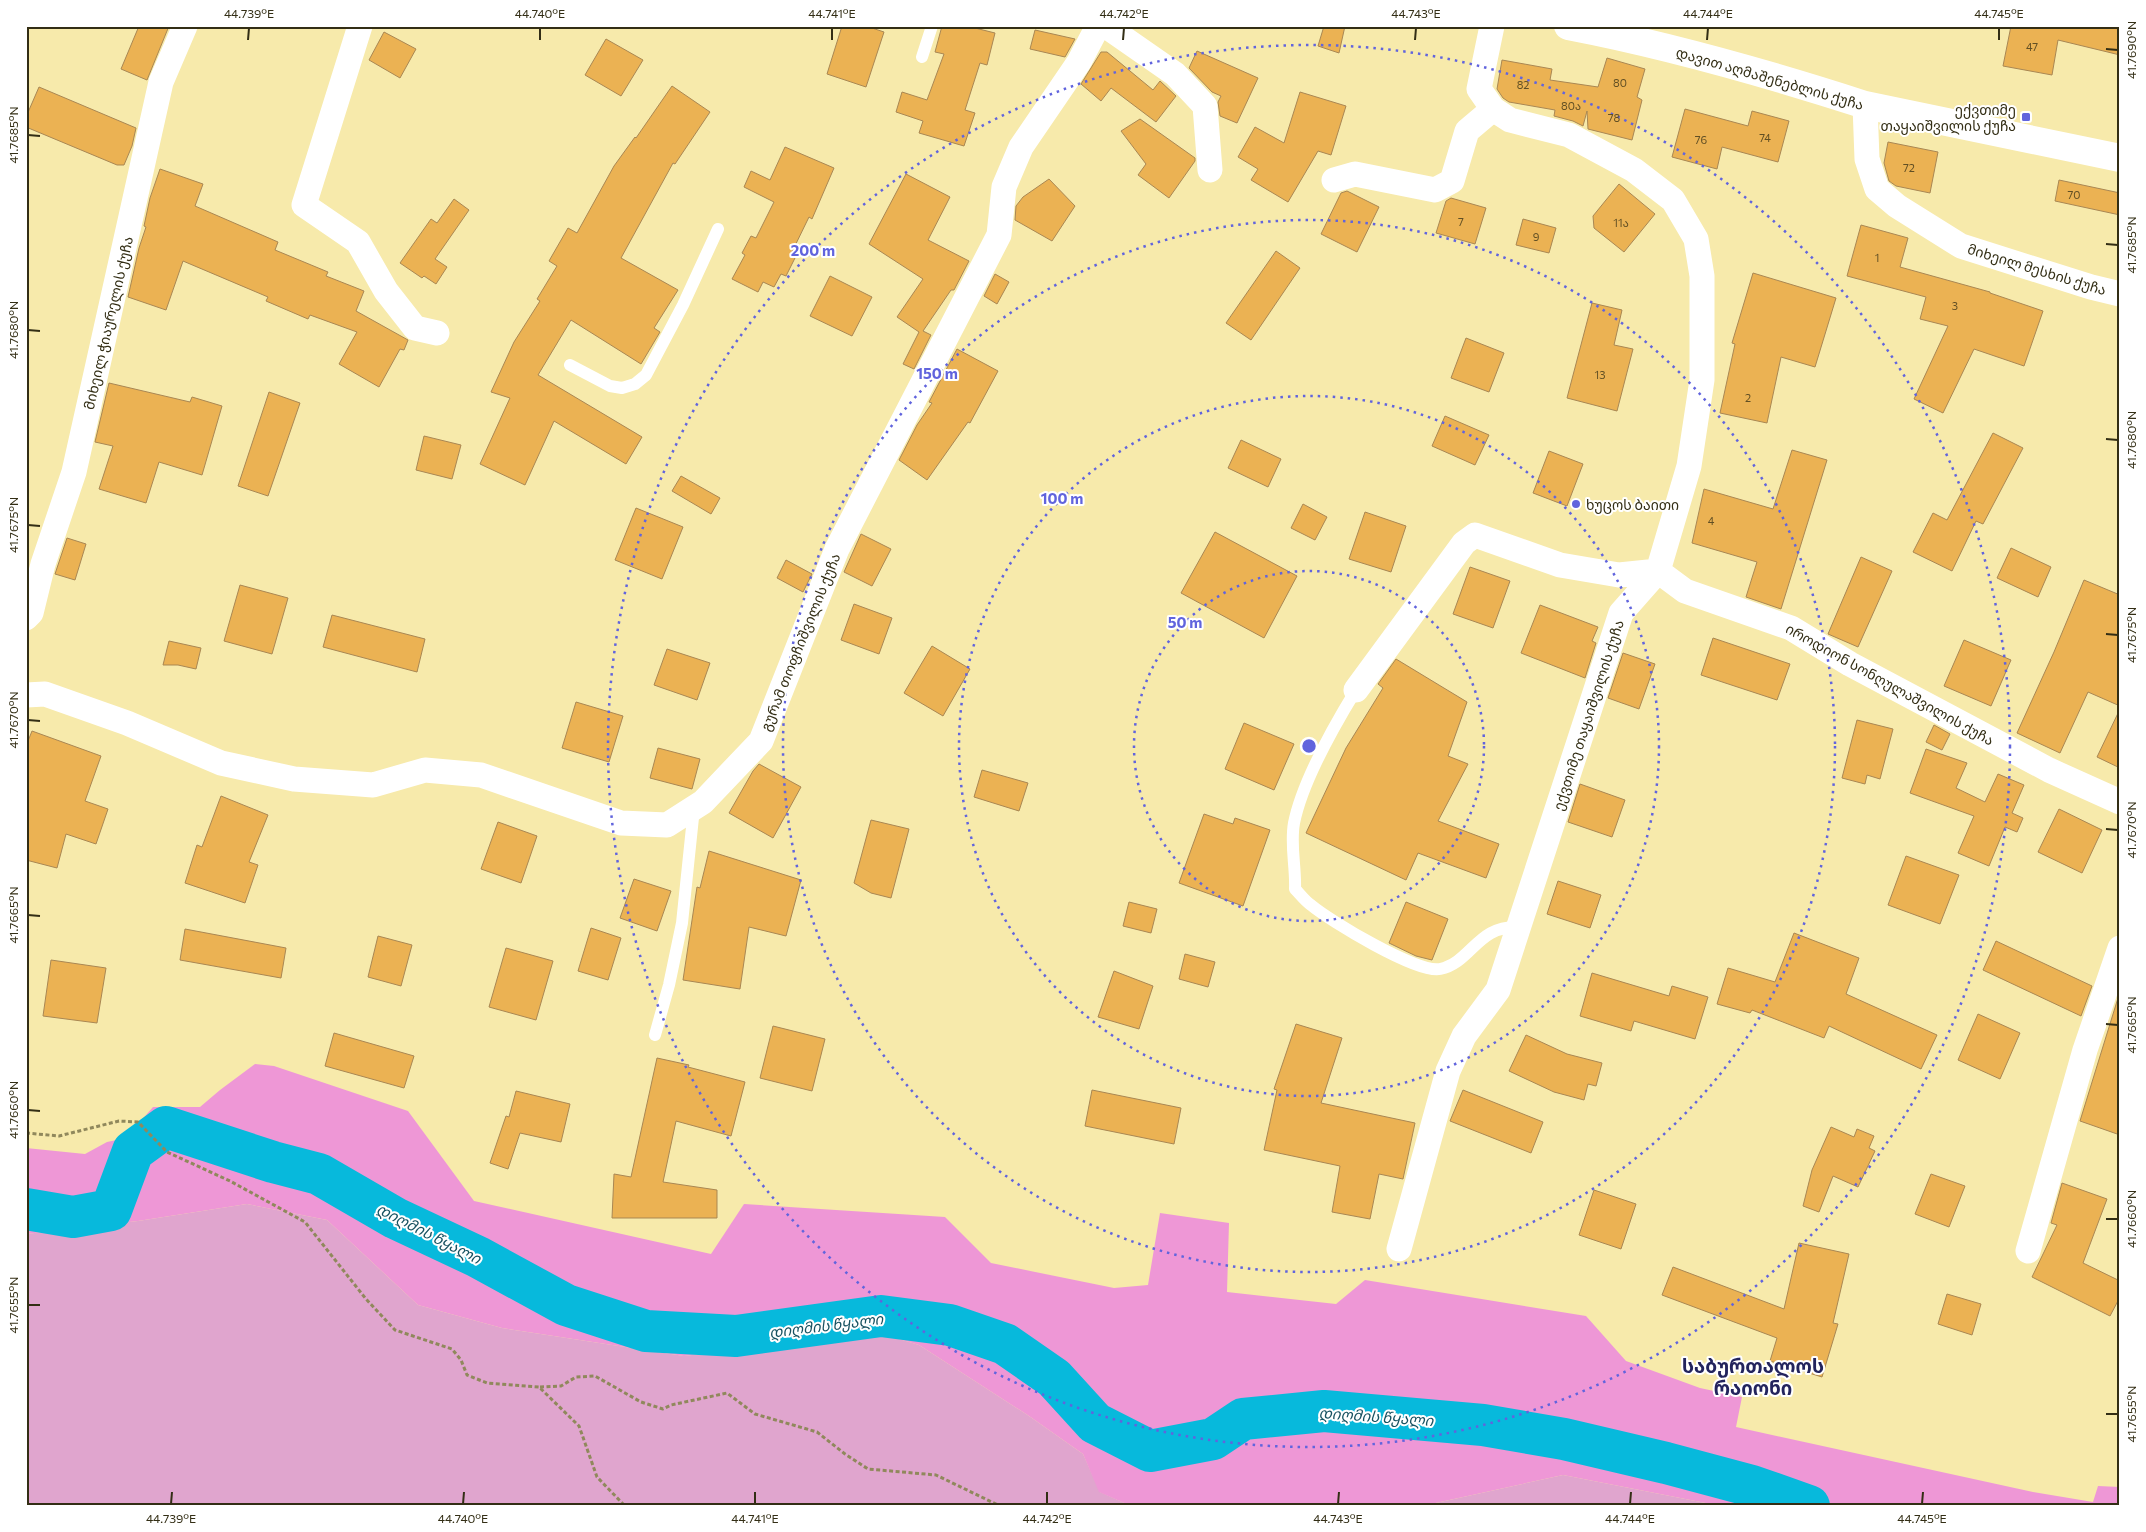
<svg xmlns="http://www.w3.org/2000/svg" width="2146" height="1532" font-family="Commissioner,'Noto Sans Georgian',sans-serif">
  <rect width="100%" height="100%" fill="#f7eaab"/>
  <path fill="#e0a5ce" d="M 247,1204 L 327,1220 L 418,1305 L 502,1328 L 684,1356 L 876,1332 L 919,1345 L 1029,1416 L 1083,1454 L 1100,1492 L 1131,1506 L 26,1506 L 26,1234 L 138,1221 Z
    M 1563,1475 L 1721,1506 L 1422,1506 Z"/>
  <path fill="#ee97d6" d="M 255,1064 L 274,1066 L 408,1111 L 474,1201 L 711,1254 L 744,1204 L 945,1217 L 991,1263 L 1114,1288 L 1148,1285 L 1160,1213 L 1229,1223 L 1227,1292 L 1336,1304 L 1365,1280 L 1586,1316 L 1626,1361 L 1700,1388 L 1742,1397 L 1736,1427 L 2033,1492 L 2093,1502 L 2098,1486 L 2120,1487 L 2120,1506 L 1721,1506 L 1563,1475 L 1422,1506 L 1131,1506 L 1099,1492 L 1083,1454 L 1029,1416 L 919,1345 L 876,1332 L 684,1356 L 502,1328 L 418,1305 L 327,1220 L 247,1204 L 138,1221 L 26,1234 L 26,1148 L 85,1154 L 107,1142 L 126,1138 L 153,1107 L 200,1107 L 220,1090 Z"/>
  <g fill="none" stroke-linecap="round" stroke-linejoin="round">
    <path stroke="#07b9dc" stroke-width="42" d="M 26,1209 L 73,1217 L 111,1210 L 133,1151 L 166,1127 L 273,1162 L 319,1174 L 395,1218 L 478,1257 L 566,1305 L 646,1331 L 736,1336 L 881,1316 L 950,1325 L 1005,1344 L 1054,1378 L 1095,1423 L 1150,1451 L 1213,1439 L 1243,1419 L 1324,1411 L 1483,1425 L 1564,1439 L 1666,1463 L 1752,1486 L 1809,1506"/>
  </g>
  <path fill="#ebb253" stroke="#a98753" d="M 139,26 L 169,26 L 147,80 L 121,69 Z
    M 842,26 L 866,26 L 884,32 L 866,87 L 827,74 Z
    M 942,26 L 967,26 L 995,33 L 987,65 L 980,63 L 965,110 L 975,113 L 964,146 L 919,133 L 923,121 L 896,112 L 902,92 L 927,100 L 944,54 L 935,52 Z
    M 1324,26 L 1345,26 L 1339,53 L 1318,46 Z
    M 2011,26 L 2120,26 L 2120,55 L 2058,40 L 2052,75 L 2003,66 Z
    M 1035,30 L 1075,39 L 1065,57 L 1030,49 Z
    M 384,32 L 416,49 L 400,78 L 369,60 Z
    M 606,39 L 643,60 L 621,96 L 585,75 Z
    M 1197,51 L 1258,78 L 1237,123 L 1220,116 L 1218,102 L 1221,96 L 1212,92 L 1189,68 Z
    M 1101,52 L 1107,52 L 1153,90 L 1160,81 L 1176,96 L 1156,122 L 1111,88 L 1101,101 L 1081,84 Z
    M 1607,58 L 1645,69 L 1637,97 L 1642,100 L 1632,140 L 1588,129 L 1587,111 L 1583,126 L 1573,121 L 1554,116 L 1555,110 L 1509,102 L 1503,98 L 1497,89 L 1502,60 L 1552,69 L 1550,80 L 1598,87 Z
    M 672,86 L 710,112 L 675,164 L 673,163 L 621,258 L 678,290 L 654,328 L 660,332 L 641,364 L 571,320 L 538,375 L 642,437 L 626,464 L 554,421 L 525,485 L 480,464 L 510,398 L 491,392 L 514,342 L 540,301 L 537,299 L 557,266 L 549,261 L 568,228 L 577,233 L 614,166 L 635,137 L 636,138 Z
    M 39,87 L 136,128 L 132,146 L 124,165 L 117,165 L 26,127 L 26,117 Z
    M 1300,92 L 1346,106 L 1331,155 L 1318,151 L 1288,202 L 1251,180 L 1258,169 L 1238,157 L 1255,127 L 1284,143 Z
    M 1685,109 L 1748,126 L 1752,111 L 1789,121 L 1778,162 L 1722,147 L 1717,169 L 1672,157 Z
    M 1140,119 L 1195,158 L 1195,161 L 1169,198 L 1138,175 L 1146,164 L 1121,131 Z
    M 1888,142 L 1938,152 L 1930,193 L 1896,186 L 1889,181 L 1884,163 Z
    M 785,147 L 834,168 L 812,219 L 809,217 L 790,256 L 795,258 L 786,276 L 781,274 L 774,287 L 763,282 L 758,292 L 732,279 L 745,255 L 742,253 L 751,236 L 756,238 L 774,202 L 744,187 L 751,171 L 770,180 Z
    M 160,169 L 203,184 L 195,206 L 278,242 L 275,250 L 328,272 L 326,276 L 364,291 L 356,311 L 408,340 L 404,350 L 400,349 L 379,387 L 339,364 L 357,332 L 310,315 L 308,319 L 266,301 L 268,297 L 183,261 L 166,310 L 128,297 L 139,248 L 146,227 L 144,226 L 150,198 Z
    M 906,174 L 950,197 L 928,240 L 969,261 L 954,290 L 951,290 L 923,331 L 931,335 L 914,369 L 903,364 L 919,332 L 897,317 L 923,279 L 869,244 Z
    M 1049,179 L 1075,206 L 1052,241 L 1015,220 L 1016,206 L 1023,197 Z
    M 2059,180 L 2120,193 L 2120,215 L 2055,201 Z
    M 1619,184 L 1655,214 L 1624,252 L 1594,228 L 1593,216 Z
    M 1347,191 L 1379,207 L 1357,252 L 1321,234 L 1341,193 Z
    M 1451,198 L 1486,208 L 1475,244 L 1436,233 L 1446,201 Z
    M 454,199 L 469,210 L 435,259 L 447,267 L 436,284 L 424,276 L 422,278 L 400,263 L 431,219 L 437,223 Z
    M 1523,219 L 1556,228 L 1549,253 L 1516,245 Z
    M 1861,225 L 1908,238 L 1900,267 L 1990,292 L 1990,293 L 2043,311 L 2024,366 L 1974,349 L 1943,413 L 1914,399 L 1948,326 L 1920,319 L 1926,297 L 1847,276 Z
    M 1276,251 L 1300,268 L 1251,340 L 1226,323 Z
    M 1753,273 L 1836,298 L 1815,367 L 1781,357 L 1767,423 L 1720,413 L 1735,344 L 1732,343 Z
    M 995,274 L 1009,282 L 997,304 L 984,296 Z
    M 830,276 L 872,297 L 852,336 L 810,316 Z
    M 1592,303 L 1622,310 L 1614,345 L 1633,349 L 1617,411 L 1567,398 Z
    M 1466,338 L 1504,353 L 1489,392 L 1451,378 Z
    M 957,349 L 998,371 L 970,423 L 968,422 L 927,480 L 899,460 L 917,425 L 932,403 L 929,402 Z
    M 109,383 L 190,402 L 192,397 L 222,406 L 202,475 L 159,462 L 146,503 L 99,489 L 113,446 L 95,442 Z
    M 269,392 L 300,403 L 268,496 L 238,486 Z
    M 1445,416 L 1489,435 L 1475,465 L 1432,446 Z
    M 1993,433 L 2023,448 L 1983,524 L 1976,521 L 1952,571 L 1913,552 L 1933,513 L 1947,520 Z
    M 424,436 L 461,445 L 452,479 L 416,470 Z
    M 1241,440 L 1281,459 L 1268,487 L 1228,468 Z
    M 1792,450 L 1827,460 L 1781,609 L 1746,597 L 1757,562 L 1692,543 L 1704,489 L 1773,509 Z
    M 1549,451 L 1583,464 L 1567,506 L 1533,493 Z
    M 681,476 L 720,498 L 711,514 L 672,491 Z
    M 1303,504 L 1327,517 L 1315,540 L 1291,528 Z
    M 636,508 L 683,527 L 662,579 L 615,560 Z
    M 1365,512 L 1406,526 L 1391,572 L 1349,559 Z
    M 1215,532 L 1297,576 L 1264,638 L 1181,593 Z
    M 861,534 L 891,549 L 872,586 L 844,572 Z
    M 67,538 L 86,544 L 75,580 L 55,574 Z
    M 2011,548 L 2051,567 L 2038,597 L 1997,578 Z
    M 1861,557 L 1892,571 L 1858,647 L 1828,634 Z
    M 786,560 L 812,574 L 803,592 L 777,578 Z
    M 1470,567 L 1510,581 L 1493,628 L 1453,614 Z
    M 2084,580 L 2120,595 L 2120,706 L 2088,692 L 2060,753 L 2017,733 L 2054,652 Z
    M 240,585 L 288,598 L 272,654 L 224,641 Z
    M 854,604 L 892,618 L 879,654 L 841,640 Z
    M 1540,605 L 1598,627 L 1592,641 L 1596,643 L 1585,678 L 1521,653 Z
    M 332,615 L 425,639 L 417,672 L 323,647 Z
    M 1713,638 L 1790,664 L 1777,700 L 1701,675 Z
    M 1964,640 L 2011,660 L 1991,706 L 1944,686 Z
    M 169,641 L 201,648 L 196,669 L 178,665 L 163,665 Z
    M 932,646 L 970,669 L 943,716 L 904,693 Z
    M 667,649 L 710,663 L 697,700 L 654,685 Z
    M 1623,653 L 1655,664 L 1639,709 L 1608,698 Z
    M 1396,659 L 1467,702 L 1448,756 L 1468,764 L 1438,821 L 1499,844 L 1486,878 L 1418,853 L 1406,880 L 1306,833 L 1346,748 L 1383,688 L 1378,684 Z
    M 576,702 L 623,716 L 609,762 L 562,748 Z
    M 2120,709 L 2120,768 L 2097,757 Z
    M 1857,720 L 1893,729 L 1880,779 L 1867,775 L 1865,784 L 1842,778 Z
    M 1244,723 L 1294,744 L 1274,790 L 1225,769 Z
    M 1934,725 L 1950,734 L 1942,750 L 1926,742 Z
    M 32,731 L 101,756 L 85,801 L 108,809 L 96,844 L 66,834 L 57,868 L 26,860 L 26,746 Z
    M 658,748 L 700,759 L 692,789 L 650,778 Z
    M 1926,749 L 1967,763 L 1956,788 L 1985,802 L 1998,774 L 2024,785 L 2012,813 L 2023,818 L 2017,832 L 2005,827 L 1989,866 L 1958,853 L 1974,816 L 1910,793 Z
    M 759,764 L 801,787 L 773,838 L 729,813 L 753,771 Z
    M 982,770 L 1028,783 L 1019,811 L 974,797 Z
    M 1580,784 L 1625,800 L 1612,837 L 1568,822 Z
    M 221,796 L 268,815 L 249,862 L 258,865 L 245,903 L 185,883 L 197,845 L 202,847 Z
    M 2059,809 L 2102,830 L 2082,873 L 2038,852 Z
    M 1204,814 L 1233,824 L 1235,818 L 1270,830 L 1243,906 L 1179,883 Z
    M 871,820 L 909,829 L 891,898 L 871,893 L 854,883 Z
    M 498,822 L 537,836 L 521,883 L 481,869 Z
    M 709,851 L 801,880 L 786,936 L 749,927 L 740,989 L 683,980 L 697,887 L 700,888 Z
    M 1906,856 L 1959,875 L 1940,924 L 1888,905 Z
    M 634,879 L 671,891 L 657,931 L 620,918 Z
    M 1558,881 L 1601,895 L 1590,928 L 1547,914 Z
    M 1129,902 L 1157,909 L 1151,933 L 1123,926 Z
    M 1406,902 L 1448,919 L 1432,960 L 1416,956 L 1389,943 Z
    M 591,928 L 621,938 L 608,980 L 578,971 Z
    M 185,929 L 286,948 L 281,978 L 180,960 Z
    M 1794,933 L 1859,958 L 1846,994 L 1937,1035 L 1921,1069 L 1829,1026 L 1824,1038 L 1752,1010 L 1750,1013 L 1717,1004 L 1728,968 L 1775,982 Z
    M 378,936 L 412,945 L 401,986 L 368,977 Z
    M 1996,941 L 2092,986 L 2081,1016 L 1983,970 Z
    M 506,948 L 553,961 L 536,1020 L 489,1007 Z
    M 1185,954 L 1215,962 L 1208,987 L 1179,979 Z
    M 51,960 L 106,968 L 97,1023 L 43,1016 Z
    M 1114,971 L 1153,986 L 1139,1029 L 1098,1017 Z
    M 1592,973 L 1669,996 L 1672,986 L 1708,997 L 1695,1039 L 1634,1021 L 1631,1031 L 1580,1016 Z
    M 2118,998 L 2120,999 L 2120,1135 L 2080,1121 Z
    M 1978,1014 L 2020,1033 L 2000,1079 L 1958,1060 Z
    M 1296,1024 L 1342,1038 L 1321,1103 L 1415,1123 L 1403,1179 L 1379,1174 L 1370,1219 L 1332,1212 L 1340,1166 L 1264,1150 L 1277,1090 L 1274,1089 Z
    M 773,1026 L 825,1039 L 812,1091 L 760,1078 Z
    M 334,1033 L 414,1056 L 404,1088 L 325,1066 Z
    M 1526,1035 L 1567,1054 L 1602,1063 L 1596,1086 L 1588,1084 L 1584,1100 L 1554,1092 L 1509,1071 Z
    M 657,1058 L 689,1065 L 688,1067 L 745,1082 L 731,1136 L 676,1121 L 663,1182 L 717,1190 L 717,1218 L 612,1218 L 614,1174 L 631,1177 Z
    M 1092,1090 L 1181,1108 L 1174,1144 L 1085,1126 Z
    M 1463,1090 L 1543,1122 L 1531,1153 L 1450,1121 Z
    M 516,1091 L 570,1104 L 561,1142 L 520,1133 L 508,1169 L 490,1163 L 506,1116 L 509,1117 Z
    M 1831,1127 L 1854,1137 L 1857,1129 L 1874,1136 L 1869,1148 L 1875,1151 L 1858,1187 L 1833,1176 L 1819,1212 L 1803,1206 L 1812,1170 Z
    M 1931,1174 L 1965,1186 L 1949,1227 L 1915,1214 Z
    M 2062,1183 L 2107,1199 L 2083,1263 L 2120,1281 L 2120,1297 L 2110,1316 L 2032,1277 L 2057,1225 L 2051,1223 Z
    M 1594,1190 L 1636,1204 L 1621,1249 L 1579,1235 Z
    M 1799,1243 L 1849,1254 L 1833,1323 L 1838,1324 L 1822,1377 L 1770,1361 L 1777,1338 L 1662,1295 L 1673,1267 L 1784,1309 Z
    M 1947,1294 L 1981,1304 L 1972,1335 L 1938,1324 Z"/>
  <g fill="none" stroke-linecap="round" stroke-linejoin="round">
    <path stroke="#90885c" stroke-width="3" stroke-dasharray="4 2.5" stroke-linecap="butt" d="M 26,1133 L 59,1136 L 119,1121 L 138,1122 L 167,1152 L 230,1181 L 305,1222 L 366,1299 L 395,1330 L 452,1349 L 461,1360 L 467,1375 L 487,1383 L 539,1387 L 579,1426 L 597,1477 L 625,1506
      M 540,1387 L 561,1386 L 576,1377 L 595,1376 L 641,1402 L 663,1409 L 671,1405 L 727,1393 L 755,1414 L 817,1432 L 845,1454 L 868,1469 L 936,1475 L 1000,1506"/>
    <path stroke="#fff" stroke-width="12" d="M 922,57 L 932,26
      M 570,365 L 610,386 L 622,388 L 635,384 L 646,375 L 683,305 L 718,229
      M 1356,690 C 1334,726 1302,783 1294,823 C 1290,845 1296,867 1295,889 C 1300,894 1305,901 1311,905 C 1330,921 1418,974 1440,969 C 1472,962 1477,925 1519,927
      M 655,1035 L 669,985 L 682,923 L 694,808"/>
    <path stroke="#fff" stroke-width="25" d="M 360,26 L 304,205 L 358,242 L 386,291 L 415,328 L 437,333
      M 1106,26 L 1175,74 L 1205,106 L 1210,170
      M 1865,105 L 1867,159 L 1877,189 L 1897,206 L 1961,246 L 2091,287 L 2120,294
      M 1334,180 L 1355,174 L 1435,190 L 1452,181 L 1467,131 L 1493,109
      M 26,618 L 31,613 L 43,564 L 74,472 L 161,82 L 185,26
      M 1356,690 L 1464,543 L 1475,535 L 1560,565 L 1619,575 L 1658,571 L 1685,591 L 1791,628 L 1850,664 L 2049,770 L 2120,802
      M 26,695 L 45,694 L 127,723 L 221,763 L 294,779 L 373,785 L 425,770 L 481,775 L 621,823 L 667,825 L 703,802 L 761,741 L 837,549 L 999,235 L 1004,187 L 1021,147 L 1079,62 L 1098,26
      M 1399,1249 L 1448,1071 L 1464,1036 L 1498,990 L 1621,613 L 1658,571 L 1689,466 L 1702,380 L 1702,276 L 1696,239 L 1673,200 L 1634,170 L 1569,135 L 1510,120 L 1493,109 L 1479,89 L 1492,26
      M 2028,1251 L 2085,1050 L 2120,948"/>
    <path stroke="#fff" stroke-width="28" d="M 1568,26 C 1667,45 1769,74 1865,105 L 2120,158"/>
  </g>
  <path fill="none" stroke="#332e15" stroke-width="2" d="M 248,40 L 249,28M 540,40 L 540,28M 832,40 L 832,28M 1123,40 L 1124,28M 1415,40 L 1416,28M 1707,40 L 1708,28M 1999,40 L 1999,28M 2106,49 L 2118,50M 28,135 L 40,136M 2106,244 L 2118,245M 28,330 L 40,331M 2106,439 L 2118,440M 28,525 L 40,526M 2106,634 L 2118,635M 28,720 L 40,721M 2106,829 L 2118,830M 28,915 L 40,916M 2106,1024 L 2118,1025M 28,1110 L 40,1111M 2106,1219 L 2118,1219M 28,1305 L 40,1305M 2106,1414 L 2118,1414M 171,1504 L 172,1492M 463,1504 L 464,1492M 755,1504 L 755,1492M 1047,1504 L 1047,1492M 1338,1504 L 1339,1492M 1630,1504 L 1631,1492M 1922,1504 L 1923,1492"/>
  <g fill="none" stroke="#6164dd" stroke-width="2.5" stroke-dasharray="2.5 5">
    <circle cx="1309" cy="746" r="175"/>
    <circle cx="1309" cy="746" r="350"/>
    <circle cx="1309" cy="746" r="526"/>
    <circle cx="1309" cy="746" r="701"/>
  </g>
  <g fill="#6164dd" stroke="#fff" stroke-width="2">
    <rect x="2021" y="112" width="10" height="10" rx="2.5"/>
    <circle cx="1576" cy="504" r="5"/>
  </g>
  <g text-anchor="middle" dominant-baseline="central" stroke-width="4" stroke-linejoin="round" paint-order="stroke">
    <g font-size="11" fill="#614f24">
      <text x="2032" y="46">47</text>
      <text x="1620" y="82">80</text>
      <text x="1523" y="84">82</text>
      <text x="1571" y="105">80ა</text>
      <text x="1614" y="117">78</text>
      <text x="1765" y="137">74</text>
      <text x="1701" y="139">76</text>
      <text x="1909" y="167">72</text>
      <text x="2074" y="194">70</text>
      <text x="1461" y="221">7</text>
      <text x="1621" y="222">11ა</text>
      <text x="1536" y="236">9</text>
      <text x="1877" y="257">1</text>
      <text x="1955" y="305">3</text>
      <text x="1600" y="374">13</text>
      <text x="1748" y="397">2</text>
      <text x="1711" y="520">4</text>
    </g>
    <g font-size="14" fill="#332e15" stroke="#fff">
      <text transform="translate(1770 78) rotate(16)">დავით აღმაშენებლის ქუჩა</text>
      <text transform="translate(2037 269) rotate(17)">მიხეილ მესხის ქუჩა</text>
      <text transform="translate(108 323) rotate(-77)">მიხეილ ჭიაურელის ქუჩა</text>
      <text transform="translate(800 642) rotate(-68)">გურამ თოფჩიშვილის ქუჩა</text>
      <text transform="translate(1890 684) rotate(29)">იროდიონ სონღულაშვილის ქუჩა</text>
      <text transform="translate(1588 715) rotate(-72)">ექვთიმე თაყაიშვილის ქუჩა</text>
    </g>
    <g font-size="14" fill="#332e15" stroke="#fff" text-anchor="end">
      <text x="2016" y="109">ექვთიმე<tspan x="2016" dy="16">თაყაიშვილის ქუჩა</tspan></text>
      <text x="1586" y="504" text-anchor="start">ხუცოს ბაითი</text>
    </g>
    <g font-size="15" font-style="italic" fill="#175261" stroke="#fff">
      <text transform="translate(429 1233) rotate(27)">დიღმის წყალი</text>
      <text transform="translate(826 1325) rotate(-7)">დიღმის წყალი</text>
      <text transform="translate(1376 1416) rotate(4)">დიღმის წყალი</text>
    </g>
    <g font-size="19" font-weight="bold" fill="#23245d" stroke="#fff">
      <text x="1753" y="1365">საბურთალოს<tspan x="1753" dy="22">რაიონი</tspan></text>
    </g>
  </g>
  <circle cx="1309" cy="746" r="8" fill="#6164dd" stroke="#fff" stroke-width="2.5"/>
  <g font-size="15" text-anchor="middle" font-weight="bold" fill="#6164dd" stroke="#fff" stroke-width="4" stroke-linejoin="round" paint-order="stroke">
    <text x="813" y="256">200 m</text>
    <text x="937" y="379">150 m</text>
    <text x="1062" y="504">100 m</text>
    <text x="1185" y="628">50 m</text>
  </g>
  <rect width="2146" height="1532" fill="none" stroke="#ffffff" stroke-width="55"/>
  <rect x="28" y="28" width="2090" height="1476" fill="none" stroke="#332e15" stroke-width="2"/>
  <g font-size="12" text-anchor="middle" fill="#332e15">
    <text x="249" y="18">44.739°E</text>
    <text x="540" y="18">44.740°E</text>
    <text x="832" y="18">44.741°E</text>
    <text x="1124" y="18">44.742°E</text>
    <text x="1416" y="18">44.743°E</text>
    <text x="1708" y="18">44.744°E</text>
    <text x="1999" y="18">44.745°E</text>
    <text transform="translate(2132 50) rotate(-90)" y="4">41.7690°N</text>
    <text transform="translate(14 135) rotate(-90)" y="4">41.7685°N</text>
    <text transform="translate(2132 245) rotate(-90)" y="4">41.7685°N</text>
    <text transform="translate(14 330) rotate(-90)" y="4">41.7680°N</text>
    <text transform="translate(2132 440) rotate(-90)" y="4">41.7680°N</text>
    <text transform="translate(14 525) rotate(-90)" y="4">41.7675°N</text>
    <text transform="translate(2132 635) rotate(-90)" y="4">41.7675°N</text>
    <text transform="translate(14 720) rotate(-90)" y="4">41.7670°N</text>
    <text transform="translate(2132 830) rotate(-90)" y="4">41.7670°N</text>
    <text transform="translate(14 915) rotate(-90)" y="4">41.7665°N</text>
    <text transform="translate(2132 1025) rotate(-90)" y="4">41.7665°N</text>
    <text transform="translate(14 1110) rotate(-90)" y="4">41.7660°N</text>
    <text transform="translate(2132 1219) rotate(-90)" y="4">41.7660°N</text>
    <text transform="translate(14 1305) rotate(-90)" y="4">41.7655°N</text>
    <text transform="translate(2132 1414) rotate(-90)" y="4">41.7655°N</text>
    <text x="171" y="1523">44.739°E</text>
    <text x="463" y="1523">44.740°E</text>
    <text x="755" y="1523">44.741°E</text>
    <text x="1047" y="1523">44.742°E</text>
    <text x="1338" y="1523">44.743°E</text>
    <text x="1630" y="1523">44.744°E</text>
    <text x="1922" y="1523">44.745°E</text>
  </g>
</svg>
